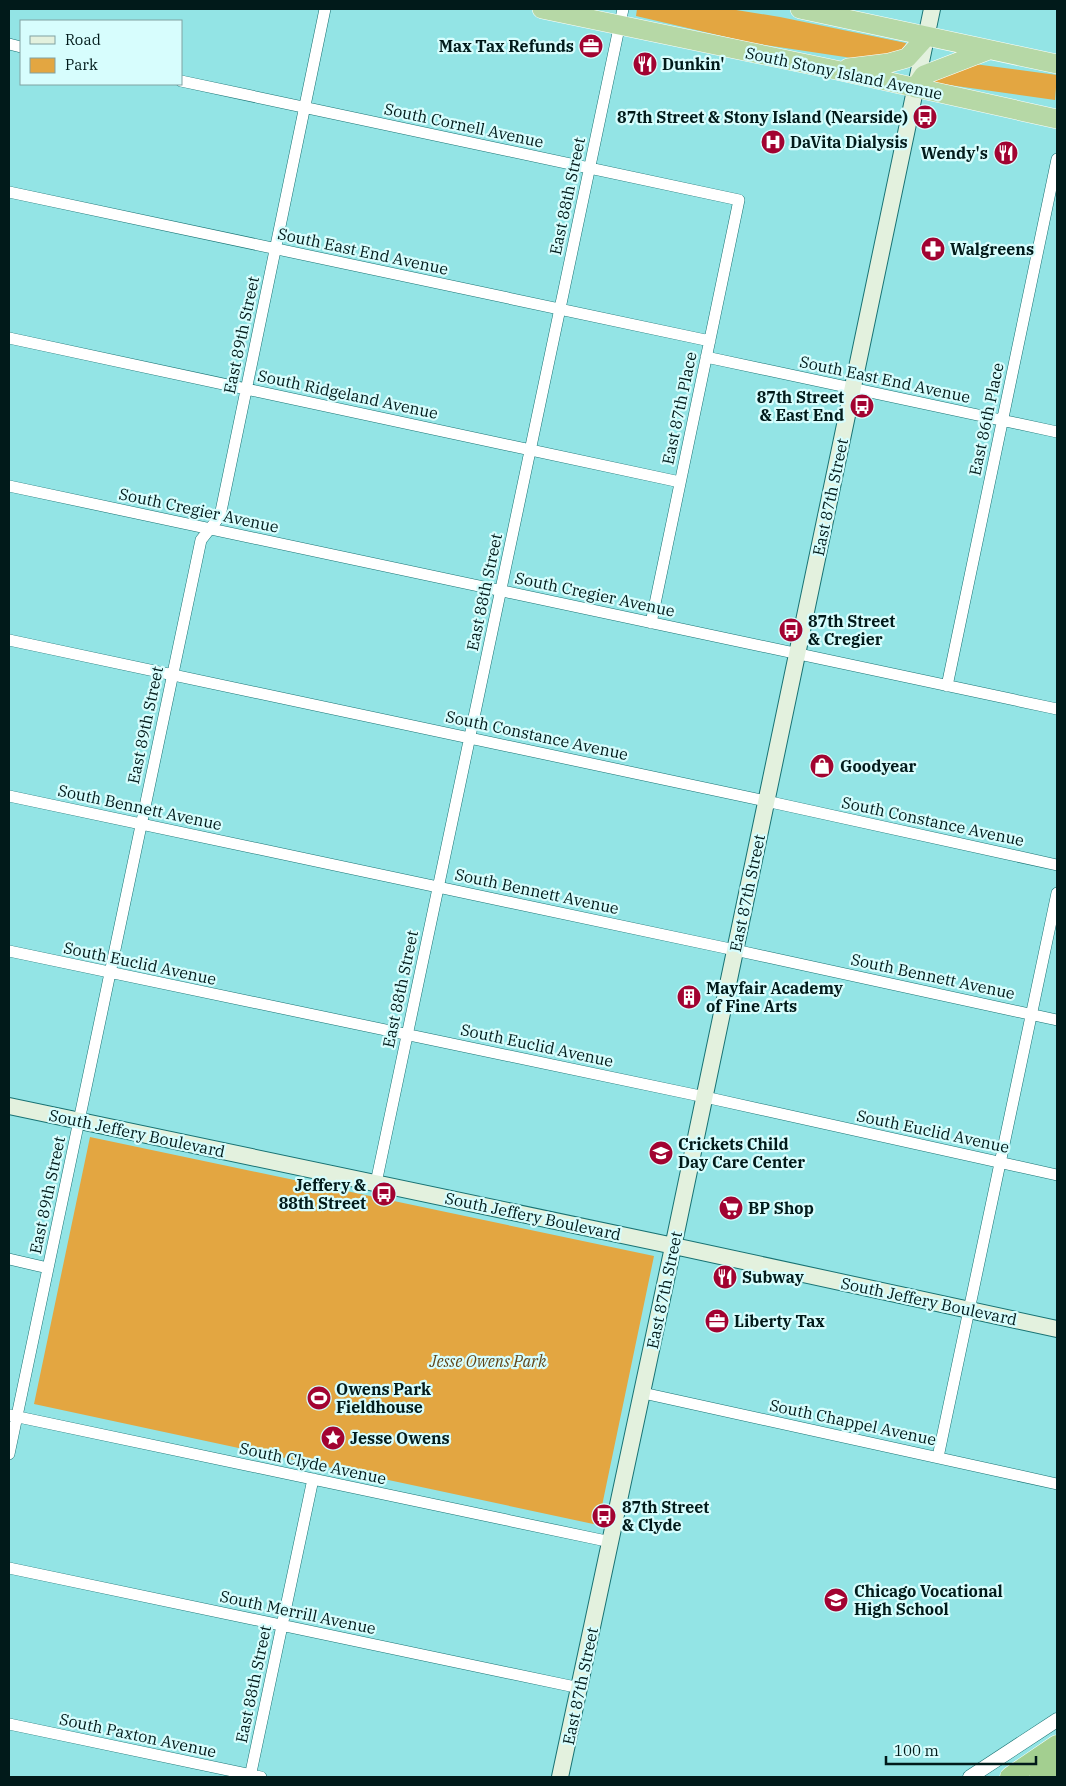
<svg xmlns="http://www.w3.org/2000/svg" width="1066" height="1786" font-family="'IBM Plex Serif',serif">
  <rect width="100%" height="100%" fill="#93e4e5"/>
  <path fill="#e3a641" d="M 637,9 L 730,9 L 780,17 L 906,43 L 903,53 L 865,60 L 752,43 L 636,16 Z
    M 974,64 L 1057,75 L 1055,100 L 928,82 Z
    M 90,1137 L 654,1256 L 598,1525 L 34,1404 Z"/>
  <g fill="none" stroke-linecap="round" stroke-linejoin="round">
    <defs>
      <path id="minor" d="M 9,44 L 21,47
        M 181,81 L 739,200 L 651,623
        M 9,192 L 710,341
        M 9,338 L 680,482
        M 706,357 L 1057,432
        M 9,486 L 1057,709
        M 9,640 L 766,801 L 1057,865
        M 947,686 L 1057,159
        M 9,796 L 735,950 L 1057,1020
        M 9,951 L 705,1097 L 1057,1175
        M 376,1183 L 623,9
        M 9,1259 L 48,1268
        M 643,1393 L 1057,1484
        M 9,1415 L 611,1542
        M 9,1454 L 201,540 L 220,516 L 325,9
        M 938,1457 L 1057,893
        M 9,1568 L 580,1688
        M 9,1724 L 261,1777
        M 250,1777 L 313,1479"/>
      <path id="tertiary" d="M 970,1777 L 1057,1720"/>
      <path id="secondary" d="M 9,1106 L 674,1246 L 1057,1329
        M 560,1777 L 676,1233 L 932,9"/>
      <path id="trunk" d="M 542,9 L 836,70 L 1057,119
        M 800,9 L 1057,64
        M 848,68 L 889,63 L 907,58 L 926,37
        M 915,88 L 924,75 L 989,50"/>
      <path id="motorway" d="M 1010,1777 L 1057,1745
        M 1040,1777 L 1057,1766"/>
    </defs>
    <use href="#minor" stroke="#187273" stroke-width="12"/>
    <use href="#tertiary" stroke="#187273" stroke-width="15"/>
    <use href="#secondary" stroke="#187273" stroke-width="18"/>
    <use href="#trunk" stroke="#fff" stroke-width="20"/>
    <use href="#motorway" stroke="#fff" stroke-width="21"/>
    <use href="#minor" stroke="#fff" stroke-width="11"/>
    <use href="#tertiary" stroke="#fff" stroke-width="14"/>
    <use href="#secondary" stroke="#e3f1de" stroke-width="16"/>
    <use href="#trunk" stroke="#b6d8a6" stroke-width="19"/>
    <use href="#motorway" stroke="#a3cf90" stroke-width="20"/>
  </g>
  <defs>
    <symbol id="office-disc" viewBox="-11 -11 22 22"><circle r="9.5" fill="#a20331" stroke="#d7fdfd"/><path d="M-6-3h4V-5.5h4V-3h4V5H-6ZM-1-4.5V-3h2v-1.5ZM-6 0V1H6V0Z" fill="#fff"/></symbol>
    <symbol id="restaurant-disc" viewBox="-11 -11 22 22"><circle r="9.5" fill="#a20331" stroke="#d7fdfd"/><path d="M-5-6h1v4h1v-4h1v4h1v-4h1v5L-1.5 .5V6h-2V.5L-5-1ZM5-6V6H3V1.5H1.5Q1.5-4 5-6Z" fill="#fff"/></symbol>
    <symbol id="bus-disc" viewBox="-11 -11 22 22"><circle r="9.5" fill="#a20331" stroke="#d7fdfd"/><path d="M-5-6H5V4H4V6H2V4H-2V6H-4V4H-5ZM-3.5-4V0h7V-4ZM-3.5 1.2v1.5H-2V1.2ZM2 1.2v1.5H3.5V1.2Z" fill="#fff"/></symbol>
    <symbol id="hospital-disc" viewBox="-11 -11 22 22"><circle r="9.5" fill="#a20331" stroke="#d7fdfd"/><path d="M-5-5h3v3.5h4V-5h3V5h-3V1.5h-4V5h-3Z" fill="#fff"/></symbol>
    <symbol id="pharmacy-disc" viewBox="-11 -11 22 22"><circle r="9.5" fill="#a20331" stroke="#d7fdfd"/><path d="M-2-6h4v4h4v4h-4v4h-4v-4h-4v-4h4Z" fill="#fff"/></symbol>
    <symbol id="shop-disc" viewBox="-11 -11 22 22"><circle r="9.5" fill="#a20331" stroke="#d7fdfd"/><path d="M-5-2.5h2.3a2.7 3.5 0 0 1 5.4 0H5L5.5 6h-11ZM-1.5-2.5h3a1.5 2.3 0 0 0-3 0Z" fill="#fff"/></symbol>
    <symbol id="building-disc" viewBox="-11 -11 22 22"><circle r="9.5" fill="#a20331" stroke="#d7fdfd"/><path d="M-4-6H4V6H1V3H-1V6H-4ZM-2.5-4.3h1.7v1.8h-1.7ZM.8-4.3h1.7v1.8H.8ZM-2.5-1h1.7V.8h-1.7ZM.8-1h1.7V.8H.8Z" fill="#fff"/></symbol>
    <symbol id="school-disc" viewBox="-11 -11 22 22"><circle r="9.5" fill="#a20331" stroke="#d7fdfd"/><path d="M0-5L7-2L0 1L-7-2ZM-4 1L0 2.5L4 1V4Q0 6-4 4Z" fill="#fff"/></symbol>
    <symbol id="supermarket-disc" viewBox="-11 -11 22 22"><circle r="9.5" fill="#a20331" stroke="#d7fdfd"/><path d="M-6-5.5h2.5l.6 2H6L4.5 2H-2.5L-4.4-4H-6ZM-1.5 3.2a1.3 1.3 0 1 0 .1 0ZM3 3.2a1.3 1.3 0 1 0 .1 0Z" fill="#fff"/></symbol>
    <symbol id="stadium-disc" viewBox="-11 -11 22 22"><circle r="9.5" fill="#a20331" stroke="#d7fdfd"/><path d="M0-5a6.5 5 0 1 0 0 10a6.5 5 0 1 0 0-10ZM-3.5-1.8h7v3.6h-7Z" fill="#fff"/></symbol>
    <symbol id="sight-disc" viewBox="-11 -11 22 22"><circle r="9.5" fill="#a20331" stroke="#d7fdfd"/><path d="M0-6L1.8-2.2L6-1.7L2.9 1.2L3.7 5.4L0 3.3L-3.7 5.4L-2.9 1.2L-6-1.7L-1.8-2.2Z" fill="#fff"/></symbol>
  </defs>
  <g fill-rule="evenodd">
    <use href="#office-disc" x="577" y="32" width="28" height="28"/>
    <use href="#restaurant-disc" x="631" y="50" width="28" height="28"/>
    <use href="#bus-disc" x="911" y="103" width="28" height="28"/>
    <use href="#hospital-disc" x="759" y="128" width="28" height="28"/>
    <use href="#restaurant-disc" x="992" y="139" width="28" height="28"/>
    <use href="#pharmacy-disc" x="919" y="235" width="28" height="28"/>
    <use href="#bus-disc" x="848" y="392" width="28" height="28"/>
    <use href="#bus-disc" x="777" y="616" width="28" height="28"/>
    <use href="#shop-disc" x="808" y="752" width="28" height="28"/>
    <use href="#building-disc" x="675" y="983" width="28" height="28"/>
    <use href="#school-disc" x="647" y="1139" width="28" height="28"/>
    <use href="#bus-disc" x="370" y="1180" width="28" height="28"/>
    <use href="#supermarket-disc" x="717" y="1194" width="28" height="28"/>
    <use href="#restaurant-disc" x="711" y="1263" width="28" height="28"/>
    <use href="#office-disc" x="703" y="1307" width="28" height="28"/>
    <use href="#stadium-disc" x="305" y="1384" width="28" height="28"/>
    <use href="#sight-disc" x="319" y="1424" width="28" height="28"/>
    <use href="#bus-disc" x="590" y="1502" width="28" height="28"/>
    <use href="#school-disc" x="822" y="1586" width="28" height="28"/>
  </g>
  <g text-anchor="middle" dominant-baseline="central" stroke-width="4.5" stroke-linejoin="round" paint-order="stroke">
    <g font-size="16" font-weight="bold" fill="#011a1a" stroke="#d7fdfd" text-anchor="start">
      <text x="574" y="46" text-anchor="end">Max Tax Refunds</text>
      <text x="662" y="64">Dunkin'</text>
      <text x="908" y="117" text-anchor="end">87th Street &amp; Stony Island (Nearside)</text>
      <text x="790" y="142">DaVita Dialysis</text>
      <text x="988" y="153" text-anchor="end">Wendy's</text>
      <text x="950" y="249">Walgreens</text>
      <text x="844" y="397" text-anchor="end">87th Street<tspan x="844" dy="18">&amp; East End</tspan></text>
      <text x="808" y="621">87th Street<tspan x="808" dy="18">&amp; Cregier</tspan></text>
      <text x="840" y="766">Goodyear</text>
      <text x="706" y="988">Mayfair Academy<tspan x="706" dy="18">of Fine Arts</tspan></text>
      <text x="678" y="1144">Crickets Child<tspan x="678" dy="18">Day Care Center</tspan></text>
      <text x="366" y="1185" text-anchor="end">Jeffery &amp;<tspan x="366" dy="18">88th Street</tspan></text>
      <text x="748" y="1208">BP Shop</text>
      <text x="742" y="1277">Subway</text>
      <text x="734" y="1321">Liberty Tax</text>
      <text x="336" y="1389">Owens Park<tspan x="336" dy="18">Fieldhouse</tspan></text>
      <text x="350" y="1438">Jesse Owens</text>
      <text x="622" y="1507">87th Street<tspan x="622" dy="18">&amp; Clyde</tspan></text>
      <text x="854" y="1591">Chicago Vocational<tspan x="854" dy="18">High School</tspan></text>
    </g>
    <g font-size="16" fill="#011a1a" stroke="#d7fdfd">
      <text transform="translate(844 73) rotate(12)">South Stony Island Avenue</text>
      <text transform="translate(464 125) rotate(12)">South Cornell Avenue</text>
      <text transform="translate(567 196) rotate(-78)">East 88th Street</text>
      <text transform="translate(363 251) rotate(12)">South East End Avenue</text>
      <text transform="translate(241 335) rotate(-78)">East 89th Street</text>
      <text transform="translate(885 379) rotate(12)">South East End Avenue</text>
      <text transform="translate(348 394) rotate(12)">South Ridgeland Avenue</text>
      <text transform="translate(679 408) rotate(-78)">East 87th Place</text>
      <text transform="translate(986 419) rotate(-78)">East 86th Place</text>
      <text transform="translate(830 497) rotate(-78)">East 87th Street</text>
      <text transform="translate(199 510) rotate(12)">South Cregier Avenue</text>
      <text transform="translate(484 592) rotate(-78)">East 88th Street</text>
      <text transform="translate(595 594) rotate(12)">South Cregier Avenue</text>
      <text transform="translate(145 725) rotate(-78)">East 89th Street</text>
      <text transform="translate(537 735) rotate(12)">South Constance Avenue</text>
      <text transform="translate(140 807) rotate(12)">South Bennett Avenue</text>
      <text transform="translate(933 821) rotate(12)">South Constance Avenue</text>
      <text transform="translate(537 891) rotate(12)">South Bennett Avenue</text>
      <text transform="translate(747 893) rotate(-78)">East 87th Street</text>
      <text transform="translate(140 963) rotate(12)">South Euclid Avenue</text>
      <text transform="translate(933 976) rotate(12)">South Bennett Avenue</text>
      <text transform="translate(400 989) rotate(-78)">East 88th Street</text>
      <text transform="translate(537 1045) rotate(12)">South Euclid Avenue</text>
      <text transform="translate(933 1131) rotate(12)">South Euclid Avenue</text>
      <text transform="translate(137 1133) rotate(12)">South Jeffery Boulevard</text>
      <text transform="translate(47 1195) rotate(-78)">East 89th Street</text>
      <text transform="translate(533 1216) rotate(12)">South Jeffery Boulevard</text>
      <text transform="translate(664 1290) rotate(-78)">East 87th Street</text>
      <text transform="translate(929 1301) rotate(12)">South Jeffery Boulevard</text>
      <text transform="translate(853 1422) rotate(12)">South Chappel Avenue</text>
      <text transform="translate(313 1463) rotate(12)">South Clyde Avenue</text>
      <text transform="translate(298 1612) rotate(12)">South Merrill Avenue</text>
      <text transform="translate(253 1684) rotate(-78)">East 88th Street</text>
      <text transform="translate(580 1686) rotate(-78)">East 87th Street</text>
      <text transform="translate(138 1735) rotate(12)">South Paxton Avenue</text>
    </g>
    <g font-size="16" font-style="italic" fill="#604519" stroke="#d7fdfd">
      <text x="488" y="1361">Jesse Owens Park</text>
    </g>
  </g>
  <rect width="1066" height="1786" fill="none" stroke="#011a1a" stroke-width="20"/>
  <rect x="20" y="20" width="162" height="65" fill="#d7fdfd" stroke="#81a2a2"/>
  <rect x="30" y="36" width="25" height="8" fill="#e3f1de" stroke="#81a2a2"/>
  <text x="65" y="45" font-size="15" fill="#011a1a">Road</text>
  <rect x="30" y="58" width="25" height="15" fill="#e3a641" stroke="#81a2a2"/>
  <text x="65" y="70" font-size="15" fill="#011a1a">Park</text>
  <path d="M886 1756v8h150v-8" fill="none" stroke="#011a1a" stroke-width="2.5"/>
  <text x="894" y="1756" font-size="15" fill="#011a1a" stroke="#d7fdfd" stroke-width="4" paint-order="stroke">100 m</text>
</svg>
